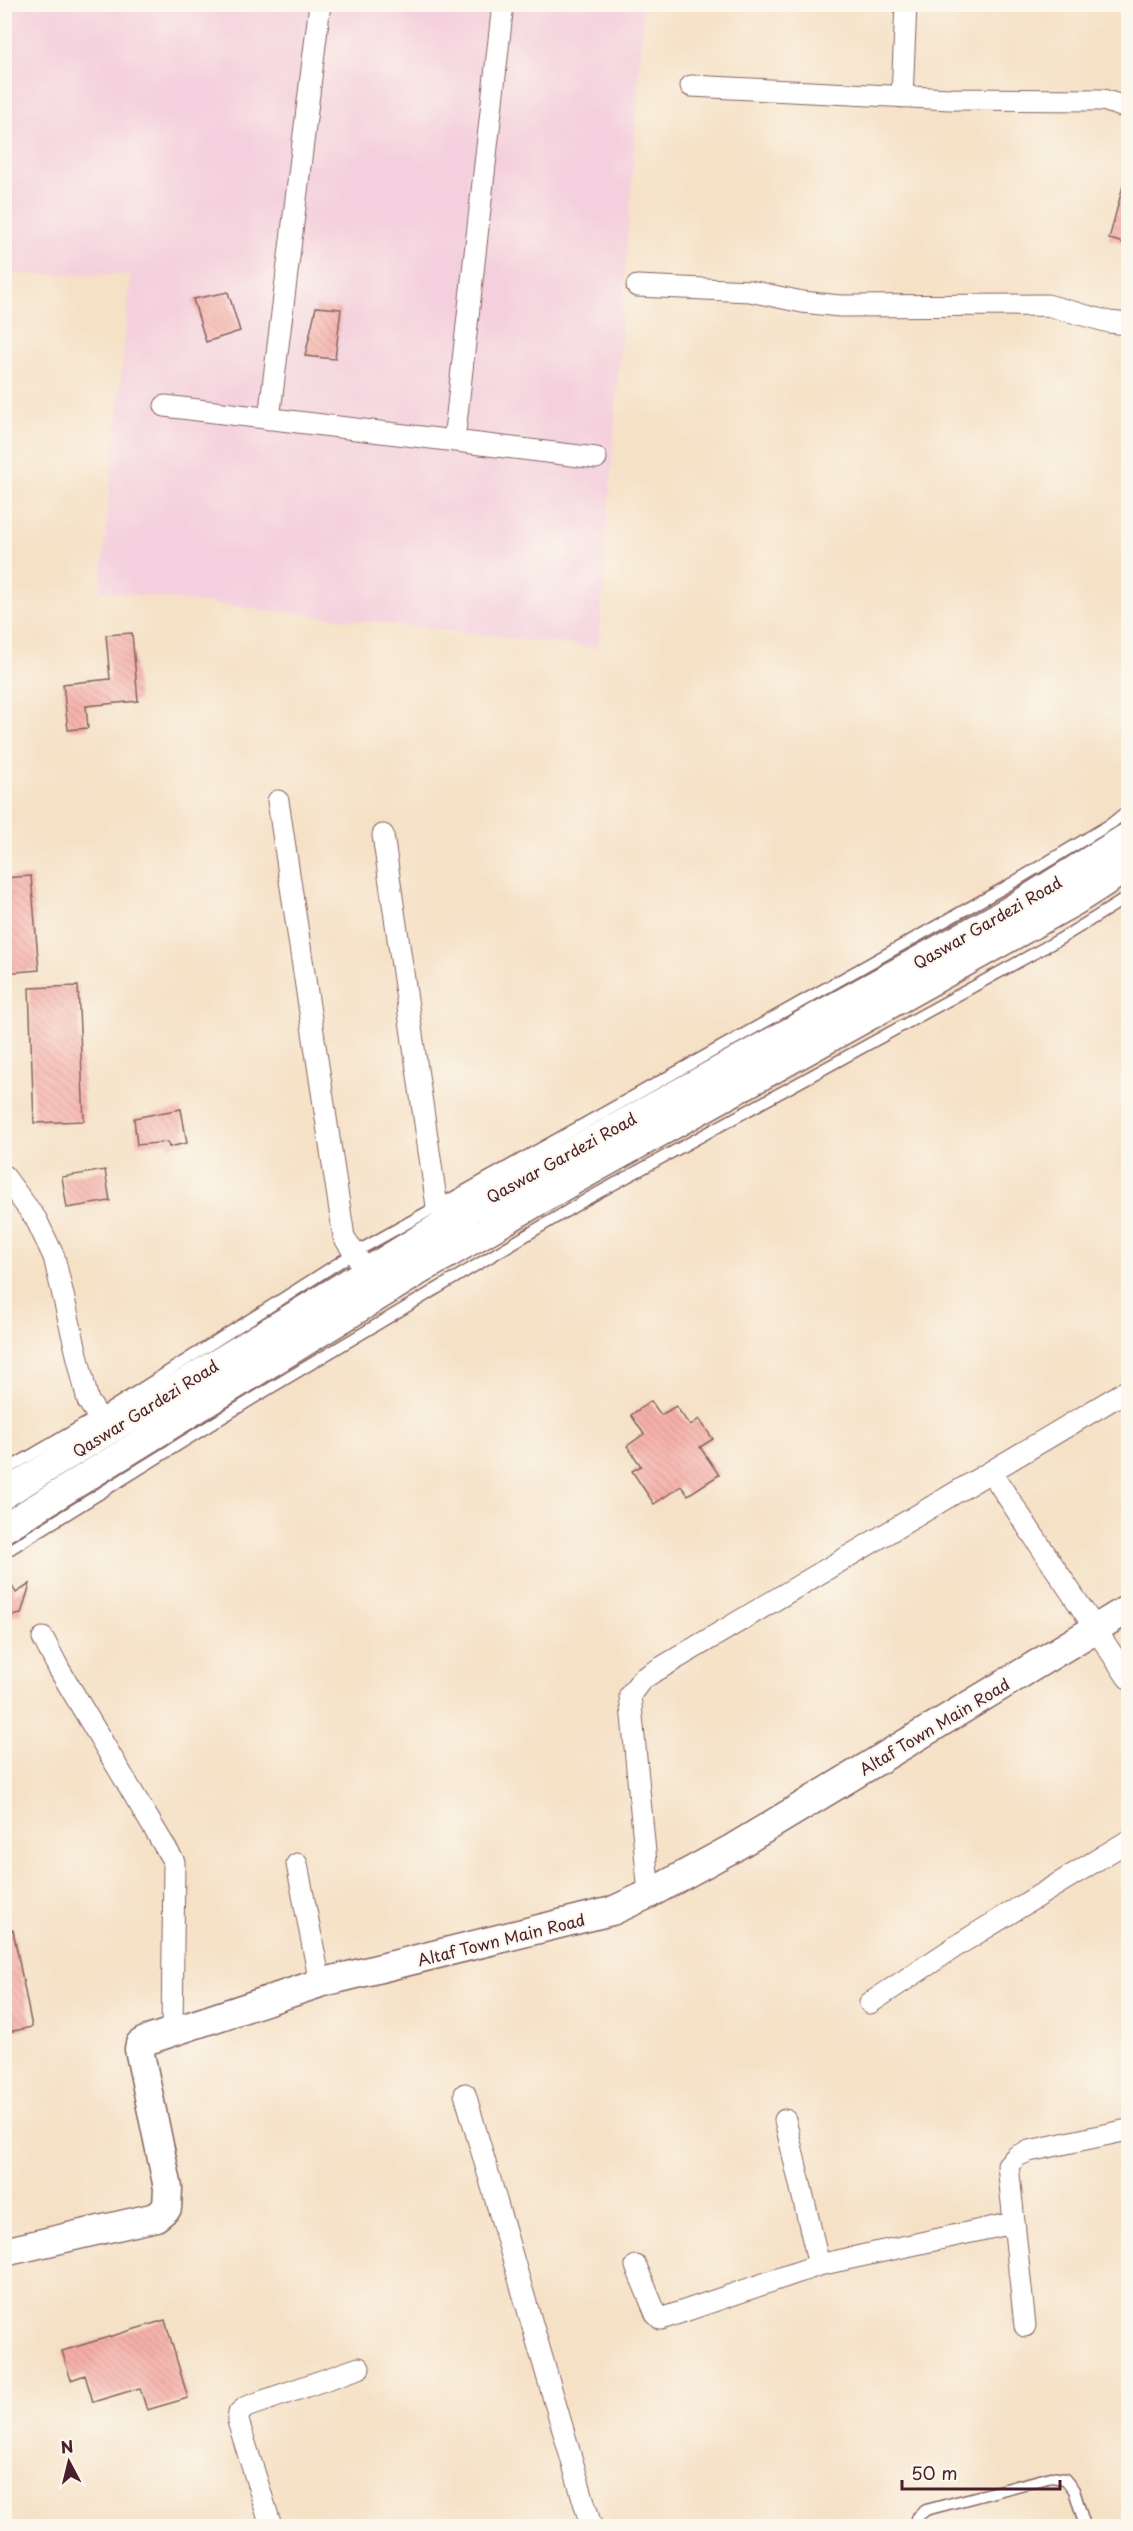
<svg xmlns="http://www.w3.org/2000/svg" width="1133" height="2531" font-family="'Playpen Sans',sans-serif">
  <defs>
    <pattern id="building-back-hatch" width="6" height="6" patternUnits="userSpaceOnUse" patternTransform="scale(1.5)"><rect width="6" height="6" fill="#f5afa8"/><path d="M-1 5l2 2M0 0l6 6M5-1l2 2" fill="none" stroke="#d49691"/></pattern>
  </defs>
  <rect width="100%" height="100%" fill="#fbf7ec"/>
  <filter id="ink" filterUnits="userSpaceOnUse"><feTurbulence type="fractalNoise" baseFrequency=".0167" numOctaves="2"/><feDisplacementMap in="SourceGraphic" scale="12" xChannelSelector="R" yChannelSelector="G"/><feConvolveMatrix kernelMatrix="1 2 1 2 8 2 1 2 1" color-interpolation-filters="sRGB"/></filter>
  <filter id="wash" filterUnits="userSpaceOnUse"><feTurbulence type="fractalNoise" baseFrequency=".008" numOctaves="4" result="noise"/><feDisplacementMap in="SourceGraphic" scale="24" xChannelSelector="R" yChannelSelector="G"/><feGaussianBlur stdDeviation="1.35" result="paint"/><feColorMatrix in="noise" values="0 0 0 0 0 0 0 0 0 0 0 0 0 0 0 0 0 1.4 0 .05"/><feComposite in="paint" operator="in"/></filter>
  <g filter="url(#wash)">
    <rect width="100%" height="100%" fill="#f5e1c6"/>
    <path fill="#f4cfdd" d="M 5,5 L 644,5 L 599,648 L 100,591 L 131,275 L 5,274 Z"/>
    <g id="blocks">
      <path fill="url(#building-back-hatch)" d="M 1123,186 L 1128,187 L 1128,244 L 1109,239 Z
        M 228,292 L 240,331 L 206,342 L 193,299 Z
        M 316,307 L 341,309 L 335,359 L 305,356 Z
        M 132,633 L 138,701 L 86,706 L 88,728 L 68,730 L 63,684 L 110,679 L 106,635 Z
        M 31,876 L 39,970 L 4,973 L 4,878 Z
        M 78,986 L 84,1121 L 34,1123 L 29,988 Z
        M 181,1109 L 187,1143 L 169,1147 L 168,1142 L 137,1145 L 134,1118 Z
        M 105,1170 L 110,1201 L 67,1208 L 62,1177 Z
        M 651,1401 L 661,1415 L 676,1406 L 690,1426 L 699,1419 L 713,1439 L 700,1447 L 719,1475 L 688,1495 L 681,1486 L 654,1504 L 632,1471 L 641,1466 L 627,1446 L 644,1434 L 631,1415 Z
        M 4,1572 L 16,1593 L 30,1584 L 21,1614 L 4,1617 Z
        M 13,1930 L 32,2027 L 4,2033 L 4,1931 Z
        M 165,2320 L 188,2398 L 147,2410 L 140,2388 L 93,2402 L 85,2375 L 71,2380 L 62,2351 Z"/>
    </g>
  </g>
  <g filter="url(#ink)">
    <use href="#blocks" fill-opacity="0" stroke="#866361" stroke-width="1.5"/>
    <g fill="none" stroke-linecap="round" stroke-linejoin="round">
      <defs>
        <path id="lane" d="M 4,1471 L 98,1416 L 354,1253 L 1002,889 L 1112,823 L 1128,810
          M 4,1553 L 254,1398 L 587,1199 L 1060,939 L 1128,897
          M 916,2526 L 916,2518 L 926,2510 L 1051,2477 L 1065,2479 L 1074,2490 L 1085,2526
          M 1125,2526 L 1128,2526"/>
        <path id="street" d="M 691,86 L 950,99 L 1103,100 L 1128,108
          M 902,97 L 906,4
          M 637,286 L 750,291 L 802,302 L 840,306 L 1047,305 L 1109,322 L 1128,324
          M 165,406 L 596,458
          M 269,419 L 320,4
          M 454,441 L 503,4
          M 278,801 L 344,1237 L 366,1271
          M 383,835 L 437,1206
          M 4,1176 L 36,1219 L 54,1257 L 88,1401 L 98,1416
          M 991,1472 L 1128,1678
          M 43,1638 L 59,1669 L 174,1862 L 172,2032
          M 297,1864 L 320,1983
          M 649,1894 L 630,1695 L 642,1679 L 1128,1390
          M 870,2003 L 961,1943 L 1128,1841
          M 465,2094 L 591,2526
          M 785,2120 L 819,2265
          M 636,2266 L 656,2314 L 661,2319 L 819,2265 L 1013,2223
          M 1025,2326 L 1008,2165 L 1017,2156 L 1029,2151 L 1128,2130
          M 271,2526 L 238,2421 L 239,2413 L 246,2407 L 359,2368"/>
        <path id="secondary" d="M 4,1494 L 469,1209 L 1009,911 L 1128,837
          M 4,1528 L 417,1272 L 574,1180 L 1075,901 L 1128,867
          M 4,2252 L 156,2217 L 167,2208 L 168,2188 L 139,2049 L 140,2044 L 145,2041 L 320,1983 L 612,1911 L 649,1894 L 733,1848 L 1128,1609"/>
      </defs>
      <use href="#lane" stroke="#866361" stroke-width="13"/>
      <use href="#street" stroke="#866361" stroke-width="23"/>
      <use href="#secondary" stroke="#866361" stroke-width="31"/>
      <use href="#lane" stroke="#fff" stroke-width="10"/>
      <use href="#street" stroke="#fff" stroke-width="21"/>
      <use href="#secondary" stroke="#fff" stroke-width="28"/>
    </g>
  </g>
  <g text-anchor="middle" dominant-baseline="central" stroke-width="4.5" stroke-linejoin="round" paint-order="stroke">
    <g font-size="16" fill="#4a1f2b" stroke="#fbf7ec">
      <text transform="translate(987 922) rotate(-30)">Qaswar Gardezi Road</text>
      <text transform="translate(561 1157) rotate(-29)">Qaswar Gardezi Road</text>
      <text transform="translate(145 1408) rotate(-32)">Qaswar Gardezi Road</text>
      <text transform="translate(934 1726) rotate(-31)">Altaf Town Main Road</text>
      <text transform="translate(501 1939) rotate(-14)">Altaf Town Main Road</text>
    </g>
  </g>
  <rect width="1133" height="2531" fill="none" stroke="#fbf7ec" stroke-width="24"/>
  <g transform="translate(69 2462) rotate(353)" stroke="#fbf7ec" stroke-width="4.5" paint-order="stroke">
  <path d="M0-4.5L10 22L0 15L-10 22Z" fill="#4a1f2b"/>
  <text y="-9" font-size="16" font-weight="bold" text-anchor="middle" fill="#4a1f2b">N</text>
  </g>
  <path d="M902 2480v9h158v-9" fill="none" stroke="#4a1f2b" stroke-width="3"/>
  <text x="911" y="2480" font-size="18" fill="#4a1f2b" stroke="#fbf7ec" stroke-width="4.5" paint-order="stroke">50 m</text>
</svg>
